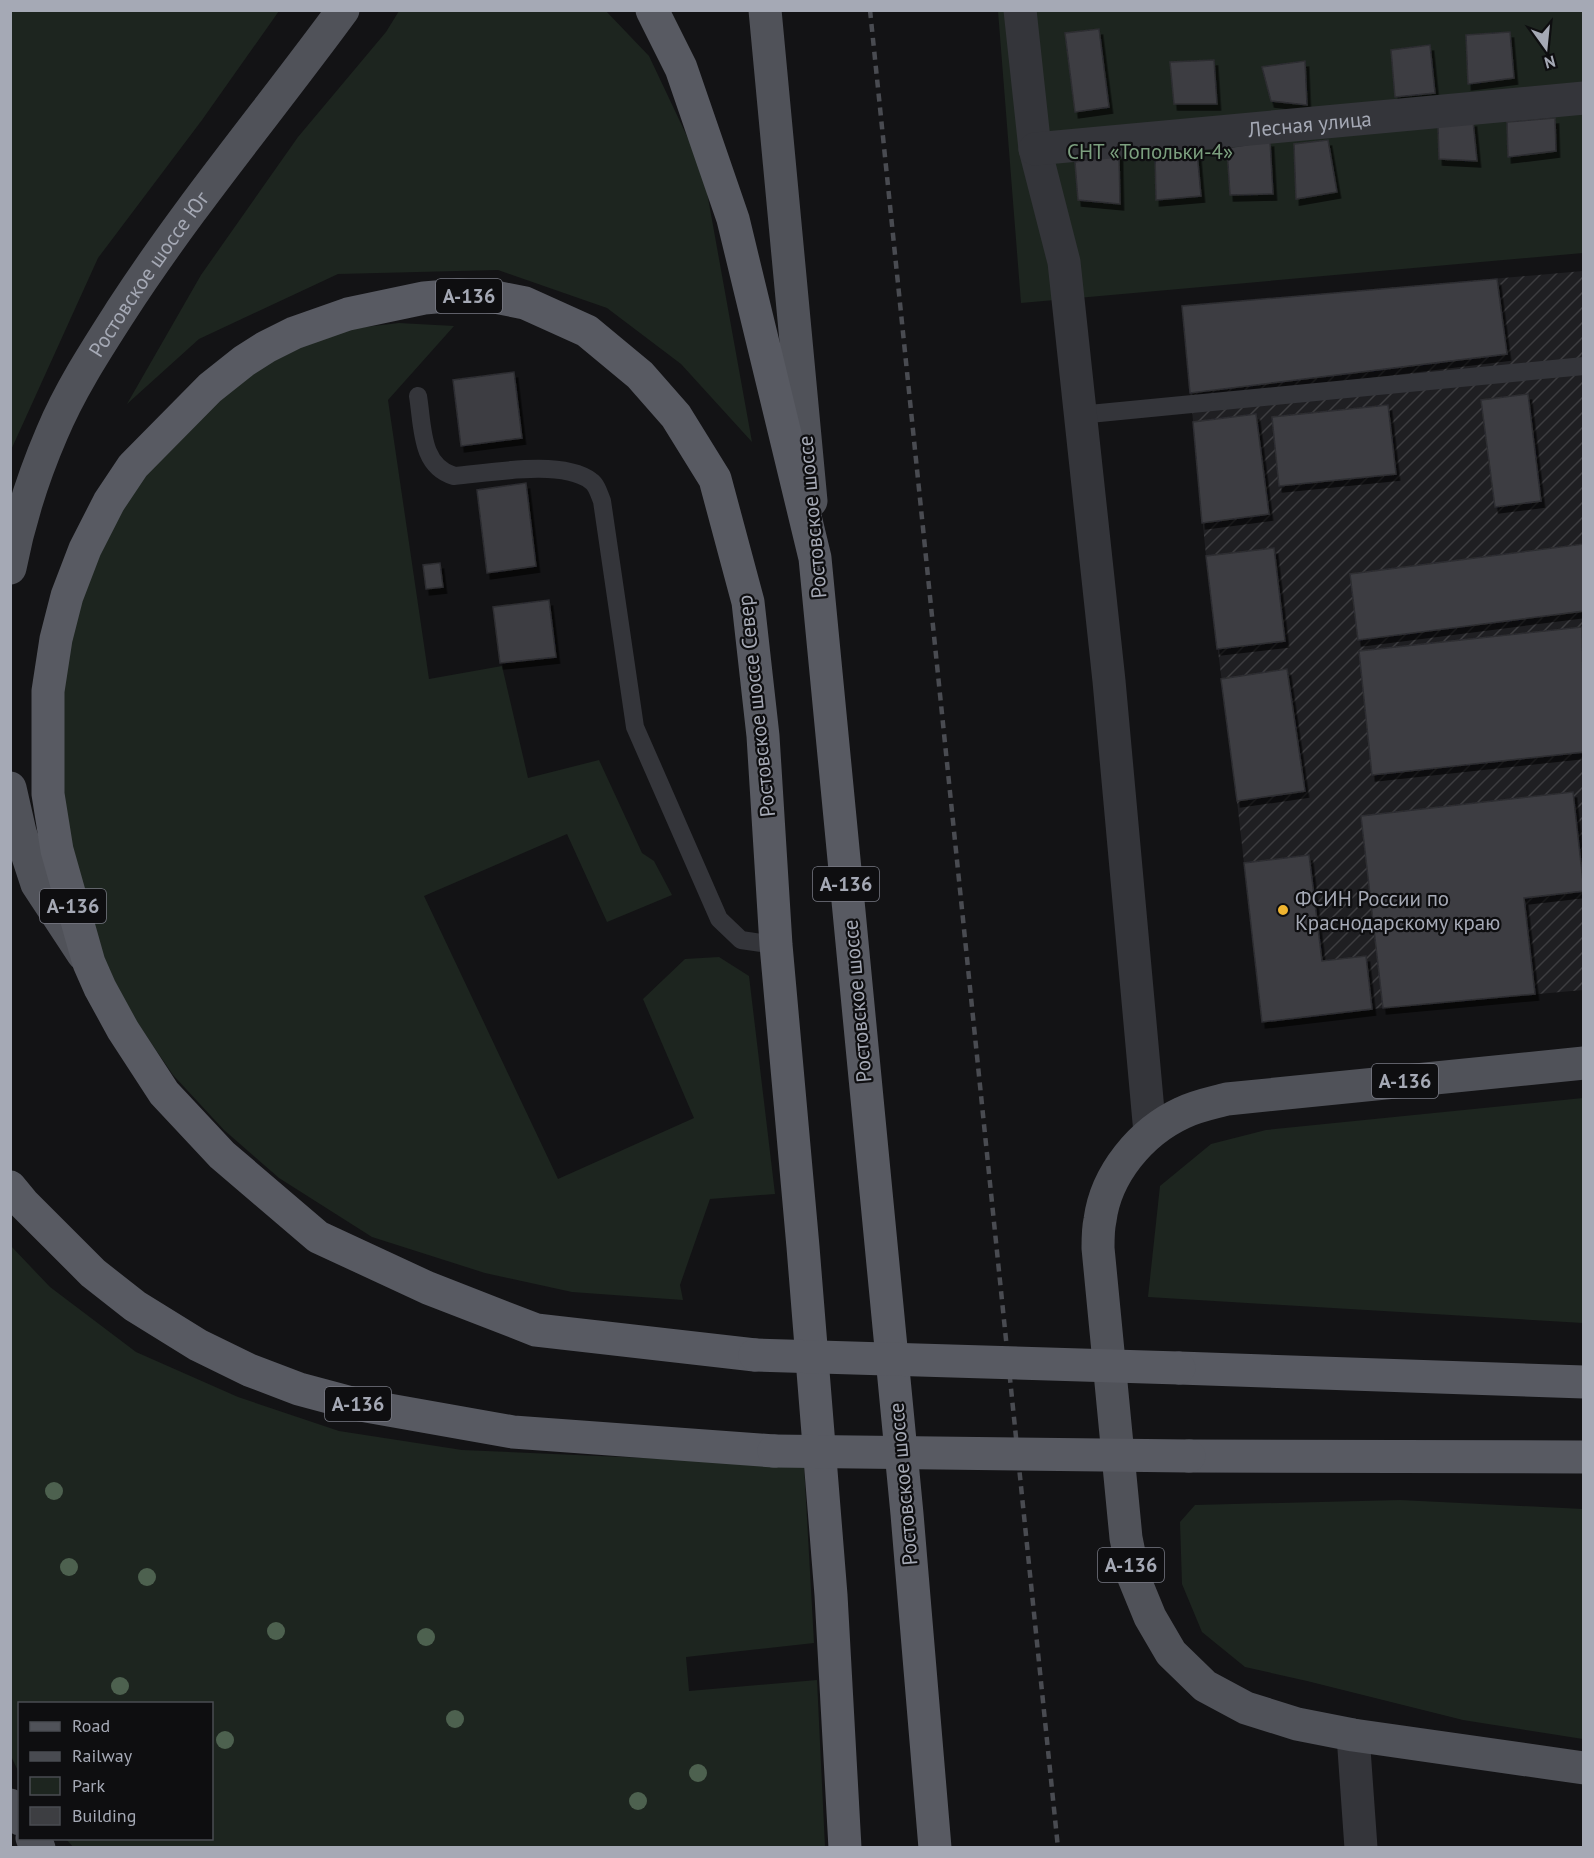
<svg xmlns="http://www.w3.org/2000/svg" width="1594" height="1858" font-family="'PT Sans',sans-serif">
  <defs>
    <pattern id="industrial-furrows" width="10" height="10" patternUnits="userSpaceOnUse" patternTransform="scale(1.5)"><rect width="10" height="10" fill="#1f1f22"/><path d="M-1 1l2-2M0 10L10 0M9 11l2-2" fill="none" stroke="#3d3d40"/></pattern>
    <filter id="shadow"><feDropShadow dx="3.5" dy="6" stdDeviation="0" flood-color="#0009"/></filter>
  </defs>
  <rect width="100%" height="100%" fill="#131315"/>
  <path fill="url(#industrial-furrows)" d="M 1583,271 L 1583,990 L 1372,1009 L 1262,1022 L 1237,801 L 1206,556 L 1182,306 Z"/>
  <path fill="#1d251f" d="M 11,10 L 279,11 L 202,120 L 98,258 L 11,450 Z
    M 399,11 L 606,11 L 649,56 L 703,170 L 752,442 L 681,364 L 607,308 L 498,270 L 338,274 L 199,339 L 127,404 L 201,275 L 298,137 L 386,32 Z
    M 998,11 L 1583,11 L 1583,253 L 1021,303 Z
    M 399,323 L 454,326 L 388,400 L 429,679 L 502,666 L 528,778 L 599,760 L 642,853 L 654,861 L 672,895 L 607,922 L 567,834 L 424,896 L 558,1179 L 694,1118 L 643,999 L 685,959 L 719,957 L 749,976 L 775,1194 L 710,1199 L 680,1285 L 683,1300 L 572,1292 L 485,1273 L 372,1237 L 279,1178 L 224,1130 L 173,1075 L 128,1009 L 90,931 L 68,865 L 55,681 L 102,524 L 221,391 L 294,348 L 348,329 Z
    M 1583,1098 L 1583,1323 L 1148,1297 L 1160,1186 L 1211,1144 L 1266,1130 Z
    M 10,1245 L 50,1287 L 136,1352 L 238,1397 L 339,1431 L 462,1450 L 804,1465 L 814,1643 L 686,1657 L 689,1691 L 817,1680 L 825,1847 L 73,1847 L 66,1839 L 212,1838 L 212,1704 L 20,1704 L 19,1773 L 11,1756 Z
    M 1400,1500 L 1583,1509 L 1583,1739 L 1463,1720 L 1307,1681 L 1245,1667 L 1202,1632 L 1182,1584 L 1180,1522 L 1195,1505 Z"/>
  <path fill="#3d3e42" stroke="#2d2d31" stroke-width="1.5" filter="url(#shadow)" d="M 1099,29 L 1109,107 L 1075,112 L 1065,33 Z
    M 1510,32 L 1514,78 L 1468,84 L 1466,35 Z
    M 1430,45 L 1435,93 L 1395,97 L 1391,50 Z
    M 1214,60 L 1217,104 L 1174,104 L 1170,62 Z
    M 1305,61 L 1307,105 L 1271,101 L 1262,67 Z
    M 1555,118 L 1556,151 L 1508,157 L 1507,122 Z
    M 1473,121 L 1477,161 L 1439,159 L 1438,126 Z
    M 1328,140 L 1337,192 L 1296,199 L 1294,144 Z
    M 1270,141 L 1273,194 L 1230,195 L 1227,148 Z
    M 1197,151 L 1201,196 L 1156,200 L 1155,152 Z
    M 1119,154 L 1120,204 L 1078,200 L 1075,162 Z
    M 1497,279 L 1507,354 L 1190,393 L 1182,306 Z
    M 514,372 L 522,438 L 461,446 L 453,380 Z
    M 1528,394 L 1541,501 L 1495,507 L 1481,400 Z
    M 1388,405 L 1396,474 L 1279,486 L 1272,417 Z
    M 1256,414 L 1269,514 L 1202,523 L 1193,422 Z
    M 526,483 L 536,566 L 487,573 L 477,490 Z
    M 1584,544 L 1584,611 L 1358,640 L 1350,574 Z
    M 1274,548 L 1285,641 L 1217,649 L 1206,556 Z
    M 440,563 L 443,587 L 426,589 L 423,565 Z
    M 549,600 L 556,657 L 500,663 L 493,607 Z
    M 1582,627 L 1584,752 L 1372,775 L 1359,651 Z
    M 1287,669 L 1305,791 L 1237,801 L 1221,679 Z
    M 1573,792 L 1584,891 L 1524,898 L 1535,994 L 1383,1008 L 1361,816 Z
    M 1309,855 L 1322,961 L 1366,956 L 1372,1009 L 1262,1022 L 1244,863 Z"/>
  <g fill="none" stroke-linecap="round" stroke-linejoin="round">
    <path stroke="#34353a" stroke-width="18" d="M 418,396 C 423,426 420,466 454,476 C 490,473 562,459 591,481 C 597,485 599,494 602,501 L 635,727 L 719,919 L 741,940 L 776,945
      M 1079,415 L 1584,366"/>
    <g stroke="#34353a" stroke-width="33">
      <path d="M 1020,10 L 1035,149 L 1064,262 L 1109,681 L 1150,1133"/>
      <path id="s1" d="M 1035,149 L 1584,98"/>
      <path d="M 1353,1735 L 1361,1848"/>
    </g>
    <g stroke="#505259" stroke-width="33">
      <path d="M 765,10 L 811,501"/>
      <path id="s2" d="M 10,568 C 19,521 33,477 52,433 C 70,390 96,350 121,311 C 189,206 269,111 343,10"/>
      <path d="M 10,788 L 20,832 L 37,884 L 83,954"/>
      <path d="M 1584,1063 L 1227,1099 C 1212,1103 1196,1106 1182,1113 C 1141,1132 1106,1174 1100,1220 C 1098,1229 1098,1239 1098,1248 L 1126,1538 L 1134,1578 L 1150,1617 L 1171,1653 L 1205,1686 L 1246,1708 L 1297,1724 L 1353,1735 L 1584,1768"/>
      <path d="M 10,1805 L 20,1819"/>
      <path d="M 32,1838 L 39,1848"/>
    </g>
    <path stroke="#585a62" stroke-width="33" d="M 652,10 L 681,68 L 733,219 L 815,558 L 907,1514 L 935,1848
      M 10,1187 L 24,1204 L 93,1273 L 135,1306 L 198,1345 L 249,1370 L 299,1389 L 355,1404 L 513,1432 L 774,1451
      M 755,1355 L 536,1330 L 428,1288 L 318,1237 L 222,1155 L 164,1093 L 123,1030 L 100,988 L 89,963 L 57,850 L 48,794 L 48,691 L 56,639 L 67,596 L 85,549 L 109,502 L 133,466 L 210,388 L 244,361 L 266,347 L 294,333 L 348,314 L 424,298 L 459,295 L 495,297 L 525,303 L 587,331 L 640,375 L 676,416 L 715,479 L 748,602 L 763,736 L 776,945 L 803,1247 L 831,1595 L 845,1848
      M 1179,1368 L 1584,1382
      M 1189,1456 L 1584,1457"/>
    <path stroke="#494b51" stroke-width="4.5" stroke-dasharray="8 6" stroke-linecap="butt" d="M 870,10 L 1058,1848"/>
    <path stroke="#585a62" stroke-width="33" d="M 755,1355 L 1179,1368
      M 774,1451 L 1189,1456"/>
  </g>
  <g fill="#4d614f">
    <circle cx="54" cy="1491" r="9"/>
    <circle cx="69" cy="1567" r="9"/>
    <circle cx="147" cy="1577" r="9"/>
    <circle cx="276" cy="1631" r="9"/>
    <circle cx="426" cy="1637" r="9"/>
    <circle cx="120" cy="1686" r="9"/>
    <circle cx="455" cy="1719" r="9"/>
    <circle cx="225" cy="1740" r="9"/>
    <circle cx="698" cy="1773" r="9"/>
    <circle cx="638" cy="1801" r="9"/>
  </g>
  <circle fill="#f0b530" stroke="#0e0e10" stroke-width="2" cx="1283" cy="910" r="6"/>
  <g text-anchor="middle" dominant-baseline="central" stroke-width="4.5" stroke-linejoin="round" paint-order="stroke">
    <g fill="#0e0e10" stroke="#787a84" stroke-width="1.5">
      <rect x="436" y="279" width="66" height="34" rx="4.5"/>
      <rect x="813" y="867" width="66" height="34" rx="4.5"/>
      <rect x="40" y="889" width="66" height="34" rx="4.5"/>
      <rect x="1372" y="1064" width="66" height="34" rx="4.5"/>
      <rect x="325" y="1387" width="66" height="34" rx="4.5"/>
      <rect x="1098" y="1548" width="66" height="34" rx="4.5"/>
    </g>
    <g font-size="20" font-weight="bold" fill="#a5a9b5">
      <text x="469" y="296">А-136</text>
      <text x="846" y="884">А-136</text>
      <text x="73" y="906">А-136</text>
      <text x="1405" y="1081">А-136</text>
      <text x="358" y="1404">А-136</text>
      <text x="1131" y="1565">А-136</text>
    </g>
    <g font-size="21" fill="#a5a9b5" stroke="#0e0e10">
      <text stroke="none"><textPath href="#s1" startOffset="276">Лесная улица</textPath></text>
      <text stroke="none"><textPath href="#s2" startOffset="328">Ростовское шоссе Юг</textPath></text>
      <text transform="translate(812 517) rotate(-95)">Ростовское шоссе</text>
      <text transform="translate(756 706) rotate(-96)">Ростовское шоссе Север</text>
      <text transform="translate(857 1001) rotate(-95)">Ростовское шоссе</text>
      <text transform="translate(903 1484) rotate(-95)">Ростовское шоссе</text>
    </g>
    <g font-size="21" fill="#7ca07f" stroke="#0e0e10">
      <text x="1150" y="151">СНТ «Топольки-4»</text>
    </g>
    <g font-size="21" fill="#a5a9b5" stroke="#0e0e10" text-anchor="start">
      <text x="1295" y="898">ФСИН России по<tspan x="1295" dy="24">Краснодарскому краю</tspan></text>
    </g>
  </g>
  <rect width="1594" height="1858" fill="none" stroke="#a5a9b5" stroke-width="24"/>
  <rect x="18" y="1702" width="195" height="138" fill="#0e0e10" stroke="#4a4c52" stroke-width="1.5"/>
  <rect x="30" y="1722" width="30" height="9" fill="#505259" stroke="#4a4c52" stroke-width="1.5"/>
  <text x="72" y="1732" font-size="18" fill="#a5a9b5">Road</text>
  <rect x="30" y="1752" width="30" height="9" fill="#494b51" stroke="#4a4c52" stroke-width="1.5"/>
  <text x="72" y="1762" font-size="18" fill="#a5a9b5">Railway</text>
  <rect x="30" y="1777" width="30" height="18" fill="#1d251f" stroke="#4a4c52" stroke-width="1.5"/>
  <text x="72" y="1792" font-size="18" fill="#a5a9b5">Park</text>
  <rect x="30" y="1807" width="30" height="18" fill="#3d3e42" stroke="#4a4c52" stroke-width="1.5"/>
  <text x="72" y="1822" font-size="18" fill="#a5a9b5">Building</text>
  <g transform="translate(1546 48) rotate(165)" stroke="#0e0e10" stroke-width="4.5" paint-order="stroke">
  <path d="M0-4.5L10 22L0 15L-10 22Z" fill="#a5a9b5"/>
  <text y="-9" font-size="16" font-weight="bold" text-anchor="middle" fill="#a5a9b5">N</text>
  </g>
</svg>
